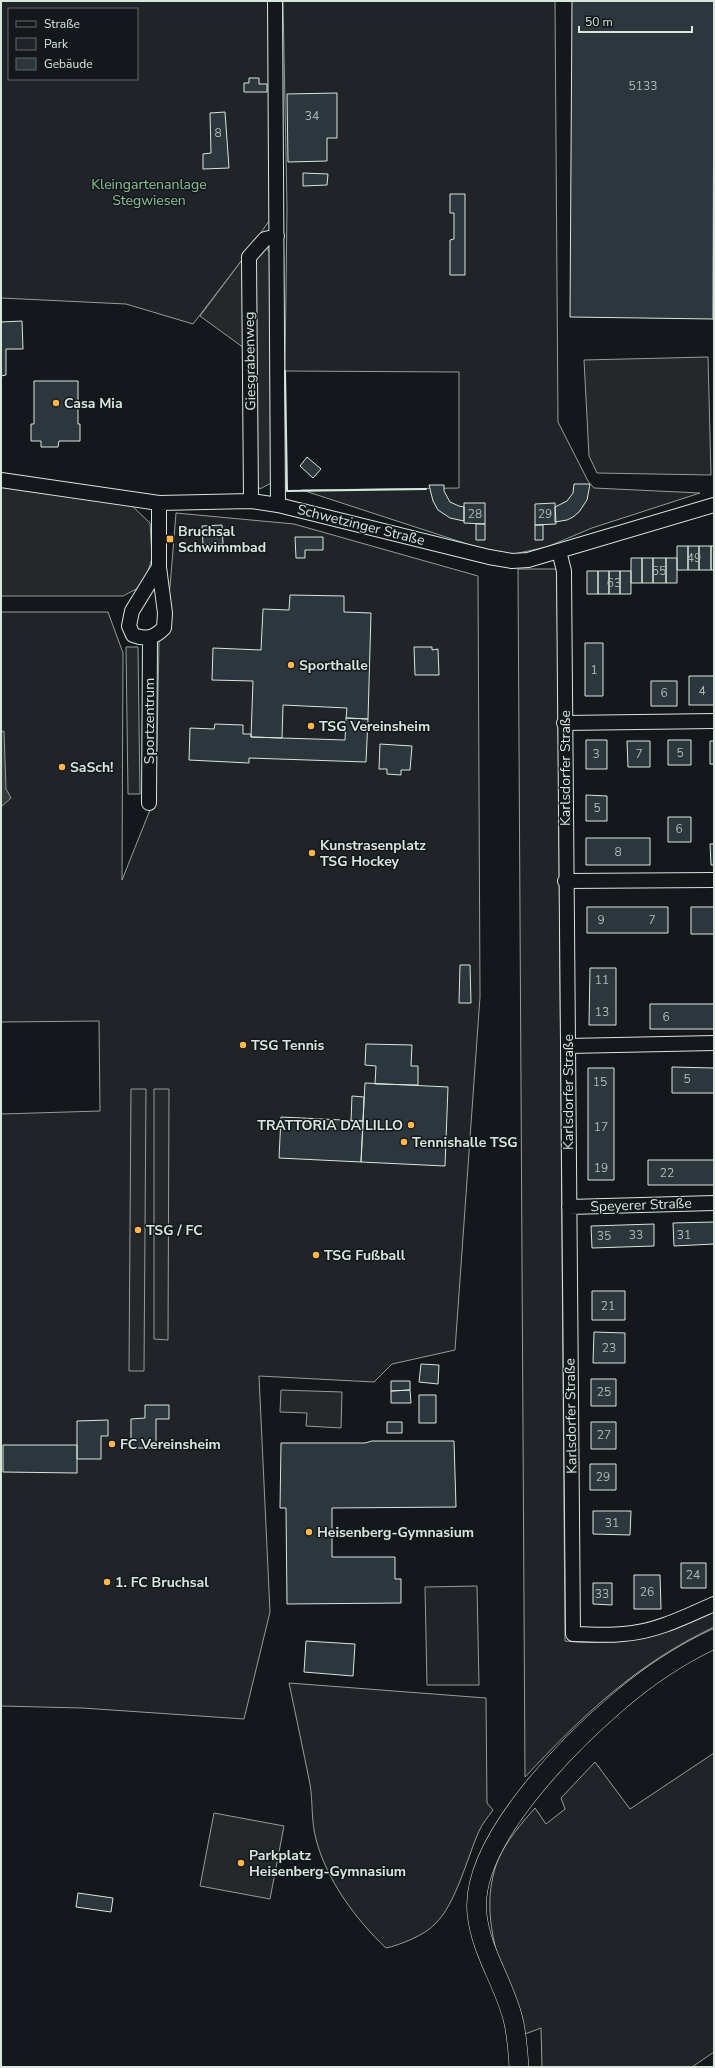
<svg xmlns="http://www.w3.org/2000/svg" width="715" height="2068" font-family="'Nunito Sans',sans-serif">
  <rect width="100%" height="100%" fill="#14181c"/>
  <path fill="#202428" stroke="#939e99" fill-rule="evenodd" d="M 1,1 L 269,1 L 271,218 L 245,256 L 193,324 L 126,304 L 1,298 ZM 9,9 L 137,9 L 137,79 L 9,79 Z
    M 283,1 L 555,1 L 558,422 L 588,481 L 594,488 L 700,493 L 592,528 L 547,547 L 504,556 L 302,490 L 459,488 L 459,372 L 285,371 L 287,208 Z
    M 176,513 L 294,524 L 478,576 L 480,997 L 455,1350 L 392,1364 L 374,1382 L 259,1376 L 270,1612 L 244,1719 L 82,1708 L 1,1706 L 1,1114 L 100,1111 L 99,1021 L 1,1022 L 1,612 L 108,612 L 123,653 L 122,880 L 156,795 L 159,642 L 170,587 Z
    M 518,569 L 557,569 L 565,1641 C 618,1647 668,1635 714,1610 L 714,1627 C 636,1664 583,1715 525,1777 Z
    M 477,1586 L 479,1685 L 427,1685 L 425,1587 Z
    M 289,1683 L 486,1698 L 487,1803 L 493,1810 C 488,1817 482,1824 479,1831 C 467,1858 456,1904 435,1924 C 425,1935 400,1945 386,1948 C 356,1920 326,1879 316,1839 C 311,1821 313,1802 310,1784 C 303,1750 296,1716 289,1683 Z
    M 714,1753 L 714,2052 L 692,2067 L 542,2067 L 541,2028 L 525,2034 C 506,1979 475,1919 498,1860 C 506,1841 521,1824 535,1808 L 546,1824 L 565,1809 L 561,1798 L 595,1762 L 630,1809 Z"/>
  <path fill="#24282b" stroke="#939e99" d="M 266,247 L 271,254 L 273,482 L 260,489 L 254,481 L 253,258 Z
    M 245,256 L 244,348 L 200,316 Z
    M 708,357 L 711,475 L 597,473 L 589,456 L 584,360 Z
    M 1,485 L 129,503 L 150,523 L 152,558 L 144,585 L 123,596 L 1,596 Z
    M 126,647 L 138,647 L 140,794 L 128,794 Z
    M 131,1089 L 146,1089 L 144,1371 L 129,1371 Z
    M 154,1089 L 169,1089 L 168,1340 L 154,1339 Z
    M 281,1390 L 342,1392 L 341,1428 L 306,1426 L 307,1413 L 280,1412 Z
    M 214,1813 L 284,1826 L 270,1899 L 200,1886 Z"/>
  <path fill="#363b3e" stroke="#939e99" d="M 4,731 L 6,789 L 11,798 L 1,807 L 1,732 Z"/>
  <path fill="#2c363c" stroke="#d8e6dc" d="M 572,1 L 714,1 L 713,319 L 570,317 Z
    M 249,78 L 259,78 L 259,84 L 267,84 L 267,92 L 244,92 L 244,83 L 249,83 Z
    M 337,93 L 337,138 L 327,138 L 327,161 L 288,162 L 287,94 Z
    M 225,112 L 229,168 L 203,169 L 203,154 L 211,153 L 210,113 Z
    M 303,173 L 328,174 L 327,185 L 303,186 Z
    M 450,194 L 465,194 L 465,275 L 450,275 L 450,240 L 454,239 L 454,213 L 450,213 Z
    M 22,321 L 23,349 L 6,349 L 6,375 L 1,376 L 1,322 Z
    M 34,381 L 78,381 L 78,424 L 80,424 L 80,441 L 59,441 L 58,447 L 41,447 L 41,441 L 31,441 L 31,424 L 34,424 Z
    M 307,457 L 321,469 L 313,478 L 300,466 Z
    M 574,484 L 590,484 L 587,500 L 579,512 L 573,517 L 567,520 L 555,522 L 555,507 L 567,501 L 573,493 Z
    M 429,485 L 444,485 L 444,491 L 450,502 L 459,506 L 464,507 L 464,521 L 450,518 L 438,510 L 433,501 Z
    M 464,503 L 485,503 L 485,524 L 464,523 Z
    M 555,503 L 556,524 L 535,525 L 535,504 Z
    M 476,524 L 485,524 L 485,540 L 476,540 Z
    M 222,525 L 223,544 L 203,545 L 202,526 Z
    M 535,525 L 543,525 L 543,540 L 535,540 Z
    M 295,537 L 323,537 L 323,550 L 305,550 L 305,558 L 296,558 Z
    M 677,546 L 688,546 L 688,570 L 677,570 Z
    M 688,546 L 699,546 L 699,570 L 688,570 Z
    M 699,546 L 711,546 L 711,570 L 699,570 Z
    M 711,546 L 714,546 L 714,570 L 711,570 Z
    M 631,558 L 642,558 L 642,583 L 631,583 Z
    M 642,558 L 653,558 L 653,583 L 642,583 Z
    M 653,558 L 666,558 L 666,583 L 653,583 Z
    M 666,558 L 677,558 L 677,583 L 666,583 Z
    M 587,571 L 598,571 L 598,594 L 587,594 Z
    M 598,571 L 609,571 L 609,594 L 598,594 Z
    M 609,571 L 620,571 L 620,594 L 609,594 Z
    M 620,571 L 631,571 L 631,594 L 620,594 Z
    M 290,595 L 344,596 L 344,612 L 371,613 L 368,719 L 346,718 L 347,708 L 283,705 L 282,738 L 251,737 L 253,681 L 212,680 L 213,648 L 261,650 L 263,609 L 289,610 Z
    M 585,643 L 603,643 L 603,696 L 585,696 Z
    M 414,647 L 432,647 L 432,650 L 438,649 L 439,675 L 415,675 Z
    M 689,676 L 714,676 L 714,705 L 689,705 Z
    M 651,681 L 677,681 L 677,706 L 651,706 Z
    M 346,718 L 368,719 L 366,762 L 249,758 L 249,763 L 189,760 L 190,728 L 214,729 L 215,724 L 243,725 L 243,734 L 251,734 L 251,737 L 345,740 Z
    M 586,740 L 607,740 L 607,769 L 586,769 Z
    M 668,740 L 691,740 L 691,765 L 668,765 Z
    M 627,741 L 650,741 L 650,767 L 628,767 Z
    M 710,741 L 714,741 L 714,764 L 710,764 Z
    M 380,744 L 412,746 L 410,770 L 401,770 L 401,775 L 387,774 L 387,769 L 379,769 Z
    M 586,795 L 607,796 L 607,821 L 586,821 Z
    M 668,817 L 691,817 L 691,842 L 668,842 Z
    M 586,838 L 650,838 L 650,865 L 586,865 Z
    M 710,844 L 714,844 L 714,865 L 711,865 Z
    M 587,907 L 668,907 L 668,933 L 587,933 Z
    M 691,907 L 714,907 L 714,934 L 691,934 Z
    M 460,965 L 470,965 L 471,1003 L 459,1003 Z
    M 590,968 L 616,968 L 616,1025 L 589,1025 Z
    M 650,1004 L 714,1004 L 714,1029 L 650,1029 Z
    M 366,1044 L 412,1045 L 411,1066 L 418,1066 L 418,1085 L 375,1084 L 376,1066 L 365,1065 Z
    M 672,1067 L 714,1068 L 714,1093 L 672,1093 Z
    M 588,1068 L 614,1068 L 614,1180 L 588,1180 Z
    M 365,1083 L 448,1087 L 445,1166 L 361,1162 Z
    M 352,1096 L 364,1097 L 363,1121 L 351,1121 Z
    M 281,1117 L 363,1121 L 361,1162 L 279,1158 Z
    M 648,1160 L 714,1160 L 714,1185 L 648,1185 Z
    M 714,1222 L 714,1244 L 674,1246 L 673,1223 Z
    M 654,1224 L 654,1246 L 592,1248 L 591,1226 Z
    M 592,1291 L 625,1291 L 625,1320 L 592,1320 Z
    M 594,1332 L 625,1333 L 625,1363 L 593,1363 Z
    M 421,1364 L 439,1365 L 438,1384 L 419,1382 Z
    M 591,1379 L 616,1379 L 616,1406 L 591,1406 Z
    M 391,1381 L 410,1381 L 410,1390 L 391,1391 Z
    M 410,1390 L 411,1403 L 391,1403 L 391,1391 Z
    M 419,1395 L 436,1395 L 436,1423 L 419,1423 Z
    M 145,1405 L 169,1405 L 169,1419 L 156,1419 L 156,1448 L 131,1448 L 131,1419 L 145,1418 Z
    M 108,1420 L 108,1436 L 101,1436 L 101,1459 L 77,1459 L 77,1421 Z
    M 387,1422 L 402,1422 L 402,1433 L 387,1433 Z
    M 591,1422 L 616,1422 L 616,1449 L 591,1449 Z
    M 372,1441 L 454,1441 L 456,1507 L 332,1508 L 332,1557 L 395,1557 L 395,1579 L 401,1579 L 401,1603 L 287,1604 L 286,1508 L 280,1508 L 281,1443 L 365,1443 Z
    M 3,1445 L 77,1445 L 77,1473 L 3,1472 Z
    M 590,1464 L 616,1464 L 616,1490 L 590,1490 Z
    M 593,1511 L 631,1511 L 630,1535 L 593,1534 Z
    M 681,1563 L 706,1563 L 706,1588 L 681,1588 Z
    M 634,1575 L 660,1575 L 661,1609 L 634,1609 Z
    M 593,1583 L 612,1583 L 612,1605 L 593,1604 Z
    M 306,1641 L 355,1644 L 353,1676 L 304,1672 Z
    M 78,1893 L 113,1898 L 111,1912 L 76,1907 Z"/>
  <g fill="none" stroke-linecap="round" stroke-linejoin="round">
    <defs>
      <path id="street" d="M 275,1 L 278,505
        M 1,480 L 159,503 L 251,501 L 278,505 L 489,557 L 512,561 L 528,560 L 714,505
        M 251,501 L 249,257 L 265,239 L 277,236
        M 159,503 L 159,567 L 165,613 L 164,628 C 154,638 146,640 133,635 L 129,626 L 132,611 L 159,567
        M 559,551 L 564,571 L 573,1634 C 589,1634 606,1636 623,1634 C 655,1632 685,1617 714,1604
        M 564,723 L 714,721
        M 149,803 L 150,638
        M 565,881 L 714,880
        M 568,1046 L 714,1043
        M 569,1207 L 714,1203"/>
      <path id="secondary" d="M 519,2067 C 518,2051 517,2035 513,2019 C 504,1983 481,1952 477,1914 C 469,1843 568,1745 618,1702 C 647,1677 680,1655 714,1639"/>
    </defs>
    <use href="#street" stroke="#d8e6dc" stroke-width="16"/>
    <use href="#secondary" stroke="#d8e6dc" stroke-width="20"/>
    <use href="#street" stroke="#14181c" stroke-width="14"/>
    <use href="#secondary" stroke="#14181c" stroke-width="19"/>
    <path stroke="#d8e6dc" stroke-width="2" d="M 285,371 L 287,491 L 426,489"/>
  </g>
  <g fill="#ffb74d" stroke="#14181c" stroke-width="1.5">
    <circle cx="56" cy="403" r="4"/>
    <rect x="166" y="535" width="8" height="8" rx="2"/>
    <circle cx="291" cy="665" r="4"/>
    <circle cx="311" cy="726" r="4"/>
    <circle cx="62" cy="767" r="4"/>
    <circle cx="312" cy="853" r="4"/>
    <circle cx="243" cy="1045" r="4"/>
    <circle cx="411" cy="1125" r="4"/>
    <circle cx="404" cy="1142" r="4"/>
    <circle cx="138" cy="1230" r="4"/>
    <circle cx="316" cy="1255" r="4"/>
    <circle cx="112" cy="1444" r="4"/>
    <circle cx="309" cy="1532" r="4"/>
    <circle cx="107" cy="1582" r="4"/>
    <circle cx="241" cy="1863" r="4"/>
  </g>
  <g text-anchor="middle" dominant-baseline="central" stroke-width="3" stroke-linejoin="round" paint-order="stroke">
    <g font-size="12" fill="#adbab4">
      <text x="643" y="86">5133</text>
      <text x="312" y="116">34</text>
      <text x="218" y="133">8</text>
      <text x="475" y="514">28</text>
      <text x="545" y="514">29</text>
      <text x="694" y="558">49</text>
      <text x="659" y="571">55</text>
      <text x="614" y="583">63</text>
      <text x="594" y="670">1</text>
      <text x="702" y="691">4</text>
      <text x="664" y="693">6</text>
      <text x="680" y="753">5</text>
      <text x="596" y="754">3</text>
      <text x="639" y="754">7</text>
      <text x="597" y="808">5</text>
      <text x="679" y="829">6</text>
      <text x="618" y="852">8</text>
      <text x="601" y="920">9</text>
      <text x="652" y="920">7</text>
      <text x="602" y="980">11</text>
      <text x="602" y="1012">13</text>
      <text x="666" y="1017">6</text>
      <text x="687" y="1079">5</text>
      <text x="600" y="1082">15</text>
      <text x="601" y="1127">17</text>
      <text x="601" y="1168">19</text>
      <text x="667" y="1173">22</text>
      <text x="636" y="1235">33</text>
      <text x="684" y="1235">31</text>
      <text x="604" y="1236">35</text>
      <text x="608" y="1306">21</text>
      <text x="609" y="1348">23</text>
      <text x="604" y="1392">25</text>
      <text x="604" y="1435">27</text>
      <text x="603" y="1477">29</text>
      <text x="612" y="1523">31</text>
      <text x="693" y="1575">24</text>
      <text x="647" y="1592">26</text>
      <text x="602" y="1594">33</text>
    </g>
    <g font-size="14" fill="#8ac095" stroke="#14181c">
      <text x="149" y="184">Kleingartenanlage<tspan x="149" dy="16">Stegwiesen</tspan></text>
    </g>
    <g font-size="14" fill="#d8e6dc" stroke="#14181c">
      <text transform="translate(250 361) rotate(-91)">Giesgrabenweg</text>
      <text transform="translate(361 525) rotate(14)">Schwetzinger Straße</text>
      <text transform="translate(149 721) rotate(-90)">Sportzentrum</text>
      <text transform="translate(565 768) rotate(-90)">Karlsdorfer Straße</text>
      <text transform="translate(568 1092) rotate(-90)">Karlsdorfer Straße</text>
      <text transform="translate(641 1205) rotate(-2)">Speyerer Straße</text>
      <text transform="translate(571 1416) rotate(-91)">Karlsdorfer Straße</text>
    </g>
    <g font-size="14" font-weight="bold" fill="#d8e6dc" stroke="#14181c" text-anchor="start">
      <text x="64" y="403">Casa Mia</text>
      <text x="178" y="531">Bruchsal<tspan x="178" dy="16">Schwimmbad</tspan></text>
      <text x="299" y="665">Sporthalle</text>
      <text x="319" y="726">TSG Vereinsheim</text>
      <text x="70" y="767">SaSch!</text>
      <text x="320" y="845">Kunstrasenplatz<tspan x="320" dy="16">TSG Hockey</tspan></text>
      <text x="251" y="1045">TSG Tennis</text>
      <text x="403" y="1125" text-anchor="end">TRATTORIA DA LILLO</text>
      <text x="412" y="1142">Tennishalle TSG</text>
      <text x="146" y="1230">TSG / FC</text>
      <text x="324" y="1255">TSG Fußball</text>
      <text x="120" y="1444">FC Vereinsheim</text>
      <text x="317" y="1532">Heisenberg-Gymnasium</text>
      <text x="115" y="1582">1. FC Bruchsal</text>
      <text x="249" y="1855">Parkplatz<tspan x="249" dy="16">Heisenberg-Gymnasium</tspan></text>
    </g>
  </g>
  <rect width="715" height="2068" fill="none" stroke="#d8e6dc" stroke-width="4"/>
  <rect x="8" y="8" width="130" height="72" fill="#14181c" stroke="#626a69"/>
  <rect x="16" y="21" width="20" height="6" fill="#14181c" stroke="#626a69"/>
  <text x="44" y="28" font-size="12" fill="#d8e6dc">Straße</text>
  <rect x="16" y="38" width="20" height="12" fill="#202428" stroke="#626a69"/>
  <text x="44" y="48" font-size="12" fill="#d8e6dc">Park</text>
  <rect x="16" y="58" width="20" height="12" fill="#2c363c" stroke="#626a69"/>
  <text x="44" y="68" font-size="12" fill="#d8e6dc">Gebäude</text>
  <path d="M579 26v6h113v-6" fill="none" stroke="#d8e6dc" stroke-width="2"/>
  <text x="585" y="26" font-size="12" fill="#d8e6dc" stroke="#14181c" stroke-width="3" paint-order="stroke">50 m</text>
</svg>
